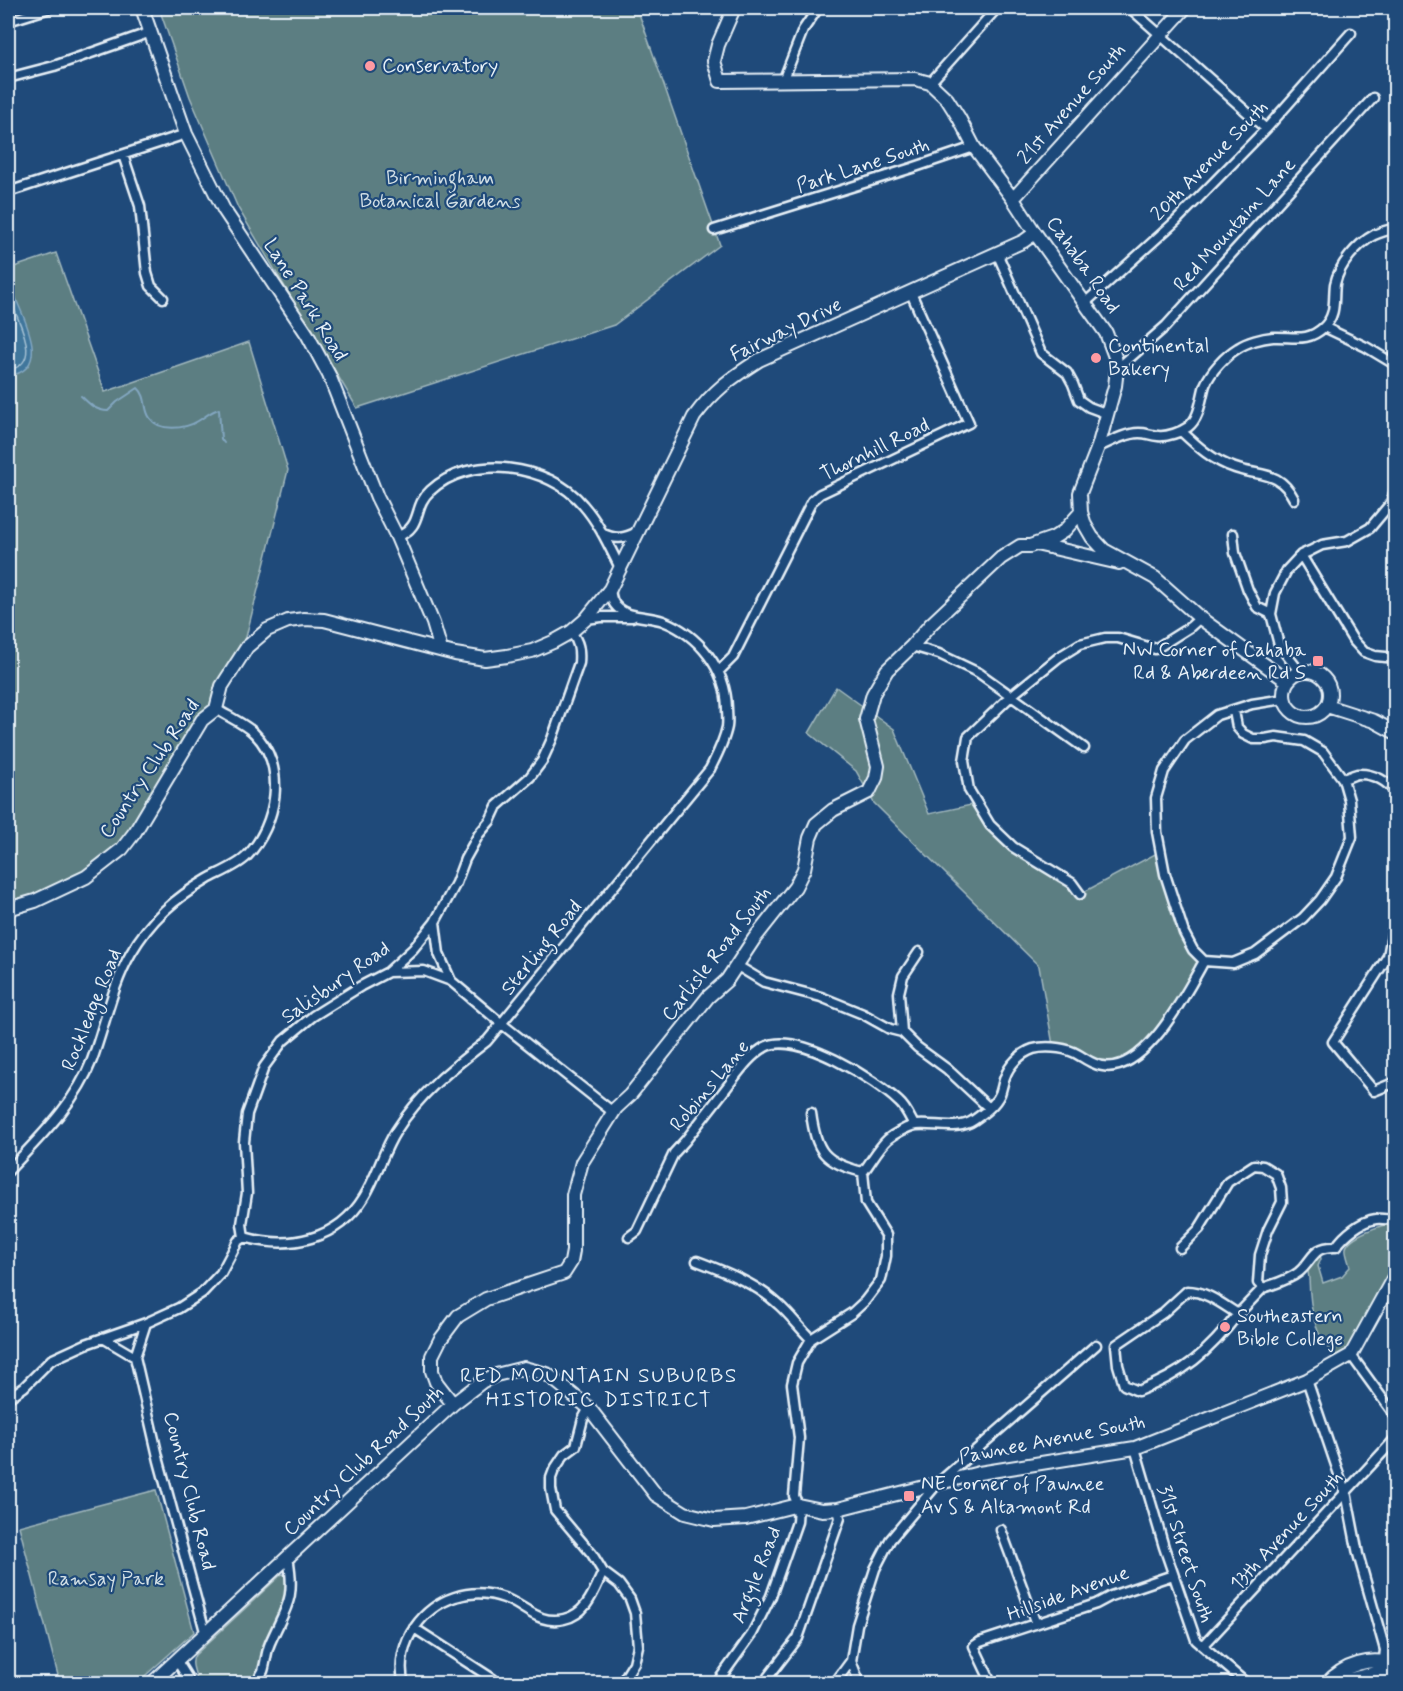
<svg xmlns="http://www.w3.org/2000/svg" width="1403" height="1691" font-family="Mynerve,sans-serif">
  <rect width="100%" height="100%" fill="#1f4a7a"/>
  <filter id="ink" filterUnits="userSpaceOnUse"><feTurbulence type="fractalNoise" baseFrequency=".0167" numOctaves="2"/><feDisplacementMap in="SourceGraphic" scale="12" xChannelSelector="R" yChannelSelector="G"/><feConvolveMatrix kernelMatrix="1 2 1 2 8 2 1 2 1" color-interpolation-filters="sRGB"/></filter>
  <g filter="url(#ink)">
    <path fill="#5c7e82" stroke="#a2b8bd" stroke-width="1.5" d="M 159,8 L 637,8 L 720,245 L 614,325 L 357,408 L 238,208 L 190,97 Z
      M 56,253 L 105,392 L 249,342 L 288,470 L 244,645 L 213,707 L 119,846 L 85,875 L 34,898 L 8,905 L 8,269 Z
      M 836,687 L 894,729 L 929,814 L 971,805 L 992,831 L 1080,894 L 1157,853 L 1180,936 L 1200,964 L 1142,1049 L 1126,1060 L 1110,1065 L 1096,1062 L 1076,1047 L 1053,1045 L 1039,966 L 874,803 L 856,771 L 809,733 Z
      M 1395,1223 L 1395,1271 L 1364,1329 L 1345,1350 L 1336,1357 C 1313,1336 1310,1306 1309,1278 C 1308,1273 1307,1268 1309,1264 C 1311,1260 1316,1257 1320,1254 L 1321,1259 L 1318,1266 L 1323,1283 L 1342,1276 L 1350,1267 C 1349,1261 1345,1254 1346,1248 C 1349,1235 1384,1224 1395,1223 Z
      M 156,1490 L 194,1632 L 137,1683 L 60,1683 L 19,1526 Z
      M 282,1574 L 286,1575 L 289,1580 L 290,1590 L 255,1680 L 252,1683 L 197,1683 C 197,1674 189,1664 195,1655 Z"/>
    <path fill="#3f769c" stroke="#83a7c1" stroke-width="1.5" d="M 12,288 C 15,293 16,300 19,306 C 29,329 48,370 8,376 L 8,289 Z"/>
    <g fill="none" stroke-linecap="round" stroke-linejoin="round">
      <path stroke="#a4c0d3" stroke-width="1.5" d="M 8,294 C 11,301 14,309 17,316 C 25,335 38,365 8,370"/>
      <path stroke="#83a7c1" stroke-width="2" d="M 81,396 C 90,404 95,411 108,411 L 117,402 L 138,388 C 148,397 143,409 150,418 C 159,432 185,429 198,421 C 205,417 211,411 219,409 L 221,439 L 224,443"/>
      <defs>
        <path id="street" d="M 1130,8 L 1266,129
          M 8,21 L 50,8
          M 8,78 L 54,66 L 151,32
          M 783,81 L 803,30 L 818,8
          M 930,83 L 997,8
          M 123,155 L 140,206 L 147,273 L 151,286 L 163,298
          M 8,192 L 186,134
          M 714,230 L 912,168 L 974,147
          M 997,253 L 1041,353 L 1067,373 L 1073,384 L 1079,400 L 1089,407 L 1108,414
          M 1085,303 L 1176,221 L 1266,129 L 1351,33
          M 1324,327 L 1366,347 L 1396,365
          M 1117,369 L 1166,326 L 1373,98
          M 1181,431 C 1197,446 1213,461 1235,468 C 1261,477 1279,470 1294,499
          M 1098,447 C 1108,443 1120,436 1131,434 C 1144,431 1147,435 1158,436 C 1167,437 1181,432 1188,427 C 1200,418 1201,398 1205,385 C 1211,371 1225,356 1238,348 C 1247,342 1262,338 1273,337 C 1293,336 1307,343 1324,327 C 1337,314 1333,300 1335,284 C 1339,265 1357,244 1374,235 C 1381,232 1388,230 1396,228
          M 602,533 C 615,540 624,539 637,532
          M 1233,534 L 1235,553 L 1248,590 L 1257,607 L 1271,614
          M 397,537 C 424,526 412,507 430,491 C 470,453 549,464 583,505 C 599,523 609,546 620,568
          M 1301,555 L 1353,640 L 1364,652 L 1375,656 L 1396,658
          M 586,619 L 601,617 L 632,617
          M 912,646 L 939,654 L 979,673 L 1084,748
          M 719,671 L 733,657 L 812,501 L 820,494 L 969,423 L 911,293
          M 1299,671 L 1279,645 L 1271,614 L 1275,593 L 1287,570 L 1301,555 L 1310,551 L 1322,545 L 1347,541 L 1370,528 L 1391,503 L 1396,487
          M 1343,779 C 1347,778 1353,775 1357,774 C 1372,773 1390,781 1396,795
          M 1080,894 L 1072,883 L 1013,847 L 990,825 L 969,790 L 964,761 L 968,737 L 1011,696 L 1059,657 L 1080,644 L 1105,638 L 1118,638 L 1155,649 L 1190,627 L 1200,618
          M 1396,915 L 1388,956 L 1333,1042 L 1374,1091 L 1396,1082
          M 435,922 L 439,954 L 451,981
          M 1204,961 L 1233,963 L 1255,954 L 1303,918 L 1320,900 L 1336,877 L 1352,837 L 1349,800 L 1343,779 L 1323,752 L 1304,741 L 1276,737 L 1265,739 L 1253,739 L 1243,734 L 1237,727 L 1234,711
          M 1204,961 L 1193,950 L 1184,933 L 1165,874 L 1157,832 L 1156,798 L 1164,771 L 1185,740 L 1217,715 L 1252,704 L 1284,699
          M 736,965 L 764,982 L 821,997 L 863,1014 L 890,1029 L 902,1032 L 917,1047 L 947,1069 L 989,1108
          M 388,972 L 424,971 L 451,981 L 502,1024 L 609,1109 L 616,1108
          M 902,1032 L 899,993 L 903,976 L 919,952
          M 811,1113 C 816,1151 824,1163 863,1172
          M 8,1171 C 39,1138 75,1104 92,1060 C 105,1025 112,986 131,953 C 150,920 175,898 208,879 C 219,873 239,865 247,856 C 277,825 288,766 254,733 C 245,724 227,716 216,709
          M 244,1237 C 289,1250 338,1240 364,1197 C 377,1176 383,1151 396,1131 C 420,1093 452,1068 487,1041 L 710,769 C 717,755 724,742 727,727 C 728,721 727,714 727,708 C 726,669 699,635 663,621 C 649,616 630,618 619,609 C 612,604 611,596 610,589
          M 629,1237 L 637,1231 L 674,1153 L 685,1141 C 699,1123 713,1105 727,1087 C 738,1073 749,1056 765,1047 C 797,1030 876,1080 899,1102 C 906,1108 910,1118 914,1125
          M 1180,1248 L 1199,1229 L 1228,1182 L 1254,1165 L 1263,1166 L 1276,1174 L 1281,1188 L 1282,1202 L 1268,1230 L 1260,1255 L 1258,1283 L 1263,1288 C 1274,1284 1289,1280 1299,1272 C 1314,1259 1312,1246 1336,1247 C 1344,1235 1361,1221 1376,1219 C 1382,1218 1389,1220 1396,1220
          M 697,1261 C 726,1272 757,1284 779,1305 C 790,1315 800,1328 811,1339
          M 1187,1291 C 1206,1291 1222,1304 1238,1314 C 1209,1352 1183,1374 1138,1391 L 1124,1385 L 1118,1365 L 1116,1345 L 1163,1313 Z
          M 1238,1314 L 1263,1288
          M 146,1323 L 135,1357 L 159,1461 L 206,1635
          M 103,1338 L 135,1357
          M 1351,1355 L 1396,1417
          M 1307,1380 L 1344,1489 L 1346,1492 L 1358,1554 L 1385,1650 L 1383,1668
          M 8,1398 L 24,1387 L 51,1360 L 86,1344 L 146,1323 L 179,1308 L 202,1293 L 221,1273 L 238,1241 L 244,1237 L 242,1224 L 247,1193 L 244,1142 L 247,1114 L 264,1067 L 283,1041 L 313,1016 L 361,986 L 388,972 L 413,949 L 435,922 L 456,883 L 465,859 L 479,834 L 490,821 L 497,806 L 530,777 L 542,761 L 552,739 L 579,663 C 580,650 579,642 571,632
          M 589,1408 L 583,1419 L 576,1446 L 564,1455 L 554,1470 L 551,1478 L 551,1489 L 555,1510 L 592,1554 L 603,1572 L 619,1584 L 630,1599 L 635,1613 L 638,1646 L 634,1663 L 621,1684
          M 1135,1448 L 1164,1547 L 1196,1640 L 1247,1684
          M 1001,1530 L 1036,1624
          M 8,1620 L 10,1616
          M 414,1628 L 493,1679
          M 1203,1646 L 1396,1438
          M 177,1661 L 187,1677 L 189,1684
          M 851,1661 L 860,1684
          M 768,1677 L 798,1638 L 840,1518 L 838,1509
          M 255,1684 C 258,1680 261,1675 263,1671 C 266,1662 266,1652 270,1643 C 286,1606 296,1601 288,1557
          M 404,1684 C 398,1664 404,1642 415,1627 C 435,1598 471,1586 504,1598 C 526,1606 538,1625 564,1619 C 587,1614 594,1591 603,1572
          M 716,1684 L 752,1634 L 771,1596 L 797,1522 L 798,1505 L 794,1496 L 799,1438 L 792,1384 L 797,1363 L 811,1339 L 852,1313 L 865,1301 L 881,1280 L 886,1256 L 886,1235 L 866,1203 L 863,1172 C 871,1162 878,1148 888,1139 C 894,1134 909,1126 916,1125 C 934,1123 959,1131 974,1120 C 984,1113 995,1105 1000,1094 C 1002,1089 1003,1082 1005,1077 C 1009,1065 1021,1053 1033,1049 C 1044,1046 1062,1047 1073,1052 C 1080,1055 1086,1060 1093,1063 C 1140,1086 1186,993 1204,961
          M 834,1684 L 851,1661 L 857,1625 L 875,1569 L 890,1540 L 937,1484 L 1096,1345
          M 992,1684 L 974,1646 L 980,1642 L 1096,1604 L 1111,1596 L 1173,1575"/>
        <path id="secondary" d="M 142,8 L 186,134 L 224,210 L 307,334 L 329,375 L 377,497 L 397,537 L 433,623 L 441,650
          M 734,8 L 718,45 L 714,61 L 720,81 L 915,79 L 930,83 L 947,99 L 959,118 L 974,147 L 1013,199 L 1035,233 L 1106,333 L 1115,357 L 1117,369 L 1115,386 L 1098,447 L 1080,493 L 1081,512 L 1085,525 L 1092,537 L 1104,550 L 1155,578 L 1200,618 L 1287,681
          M 1013,199 L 1185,8
          M 1036,544 L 1119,563
          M1284 694a23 23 0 1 1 46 0a23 23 0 1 1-46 0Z
          M 1327,706 L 1374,721 L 1396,733
          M 8,909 L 35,901 L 86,877 L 122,849 L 135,832 L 202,720 L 216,709 L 222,686 L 247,647 L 267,630 L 288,621 L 304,619 L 324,620 L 455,654 L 485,659 L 507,656 L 532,651 L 553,642 L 571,632 L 586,619 L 610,589 L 694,417 C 714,390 731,378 759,360 L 1024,241 L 1035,233
          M 453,1404 L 436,1382 L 432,1371 L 432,1356 L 440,1340 L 458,1316 L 486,1299 L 564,1273 L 571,1262 L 573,1251 L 573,1195 L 582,1162 L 616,1108 L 630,1095 L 708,997 L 727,980 L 754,939 L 795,887 L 804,869 L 810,838 L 816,824 L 833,810 L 869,792 L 876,778 L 878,766 L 866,719 L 873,694 L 887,670 L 912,646 L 931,624 L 1001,558 L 1020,546 L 1030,546 L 1053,538 L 1064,531 L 1081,512
          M 151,1684 L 453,1404 L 483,1381 L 496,1375 L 524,1368 L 547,1374 L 589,1408 L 656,1495 L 685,1513 L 714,1520 L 746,1518 L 798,1505 L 822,1510 L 838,1509 L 979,1473 L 1135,1448 L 1307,1380 L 1351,1355 L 1396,1273
          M 1326,1684 C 1343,1665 1372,1655 1396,1666
          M 1345,1684 L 1351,1679 L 1383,1671 L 1396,1676"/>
      </defs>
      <use href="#street" stroke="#e8f1f8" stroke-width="13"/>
      <use href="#secondary" stroke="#e8f1f8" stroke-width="16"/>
      <use href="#street" stroke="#1f4a7a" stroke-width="8"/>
      <use href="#secondary" stroke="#1f4a7a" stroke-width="12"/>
    </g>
  </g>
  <g fill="#ff9aa2" stroke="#1f4a7a" stroke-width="2">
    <circle cx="370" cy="66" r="6"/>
    <circle cx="1096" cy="358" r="6"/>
    <rect x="1312" y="655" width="12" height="12" rx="3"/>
    <circle cx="1225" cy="1327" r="6"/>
    <rect x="903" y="1490" width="12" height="12" rx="3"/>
  </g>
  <g text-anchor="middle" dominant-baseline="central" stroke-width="4.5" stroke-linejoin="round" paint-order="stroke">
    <g font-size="20" fill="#e8f1f8" stroke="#1f4a7a" text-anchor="start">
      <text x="382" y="66">Conservatory</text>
      <text x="1108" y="346">Continental<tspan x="1108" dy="23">Bakery</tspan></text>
      <text x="1306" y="650" text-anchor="end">NW Corner of Cahaba<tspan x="1306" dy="23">Rd &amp; Aberdeen Rd S</tspan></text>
      <text x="1237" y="1316">Southeastern<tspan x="1237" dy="23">Bible College</tspan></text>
      <text x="921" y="1484">NE Corner of Pawnee<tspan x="921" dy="23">Av S &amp; Altamont Rd</tspan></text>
    </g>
    <g font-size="20" fill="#e8f1f8" stroke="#1f4a7a">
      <text transform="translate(1072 104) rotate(-49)">21st Avenue South</text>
      <text transform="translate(1210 161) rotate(-46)">20th Avenue South</text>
      <text transform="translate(863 166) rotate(-18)">Park Lane South</text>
      <text transform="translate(1235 225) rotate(-48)">Red Mountain Lane</text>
      <text transform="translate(1083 265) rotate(55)">Cahaba Road</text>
      <text transform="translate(305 300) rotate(58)">Lane Park Road</text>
      <text transform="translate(786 330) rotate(-26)">Fairway Drive</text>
      <text transform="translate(875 450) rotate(-26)">Thornhill Road</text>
      <text transform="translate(150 769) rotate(-56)">Country Club Road</text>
      <text transform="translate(542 948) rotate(-51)">Sterling Road</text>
      <text transform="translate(717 954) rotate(-52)">Carlisle Road South</text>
      <text transform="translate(336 983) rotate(-35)">Salisbury Road</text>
      <text transform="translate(92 1010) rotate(-68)">Rockledge Road</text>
      <text transform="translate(710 1086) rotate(-50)">Robins Lane</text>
      <text transform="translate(1052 1440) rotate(-11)">Pawnee Avenue South</text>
      <text transform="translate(364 1461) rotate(-43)">Country Club Road South</text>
      <text transform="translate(189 1491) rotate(76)">Country Club Road</text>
      <text transform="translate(1287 1531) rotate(-47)">13th Avenue South</text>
      <text transform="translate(1185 1554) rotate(72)">31st Street South</text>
      <text transform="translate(757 1575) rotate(-68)">Argyle Road</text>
      <text transform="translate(1068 1594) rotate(-20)">Hillside Avenue</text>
    </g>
    <g font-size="20" fill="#d3e0e6" stroke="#1f4a7a">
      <text x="440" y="178">Birmingham<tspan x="440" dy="23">Botanical Gardens</tspan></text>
      <text x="106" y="1579">Ramsay Park</text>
    </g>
    <g font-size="21" letter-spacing="1.5" fill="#e8f1f8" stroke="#1f4a7a">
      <text x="599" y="1376">RED MOUNTAIN SUBURBS<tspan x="599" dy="24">HISTORIC DISTRICT</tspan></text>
    </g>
  </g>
  <rect width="1403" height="1691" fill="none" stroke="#1f4a7a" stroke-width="30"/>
  <rect x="15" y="15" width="1373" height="1661" fill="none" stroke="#e8f1f8" stroke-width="2" filter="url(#ink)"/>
</svg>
